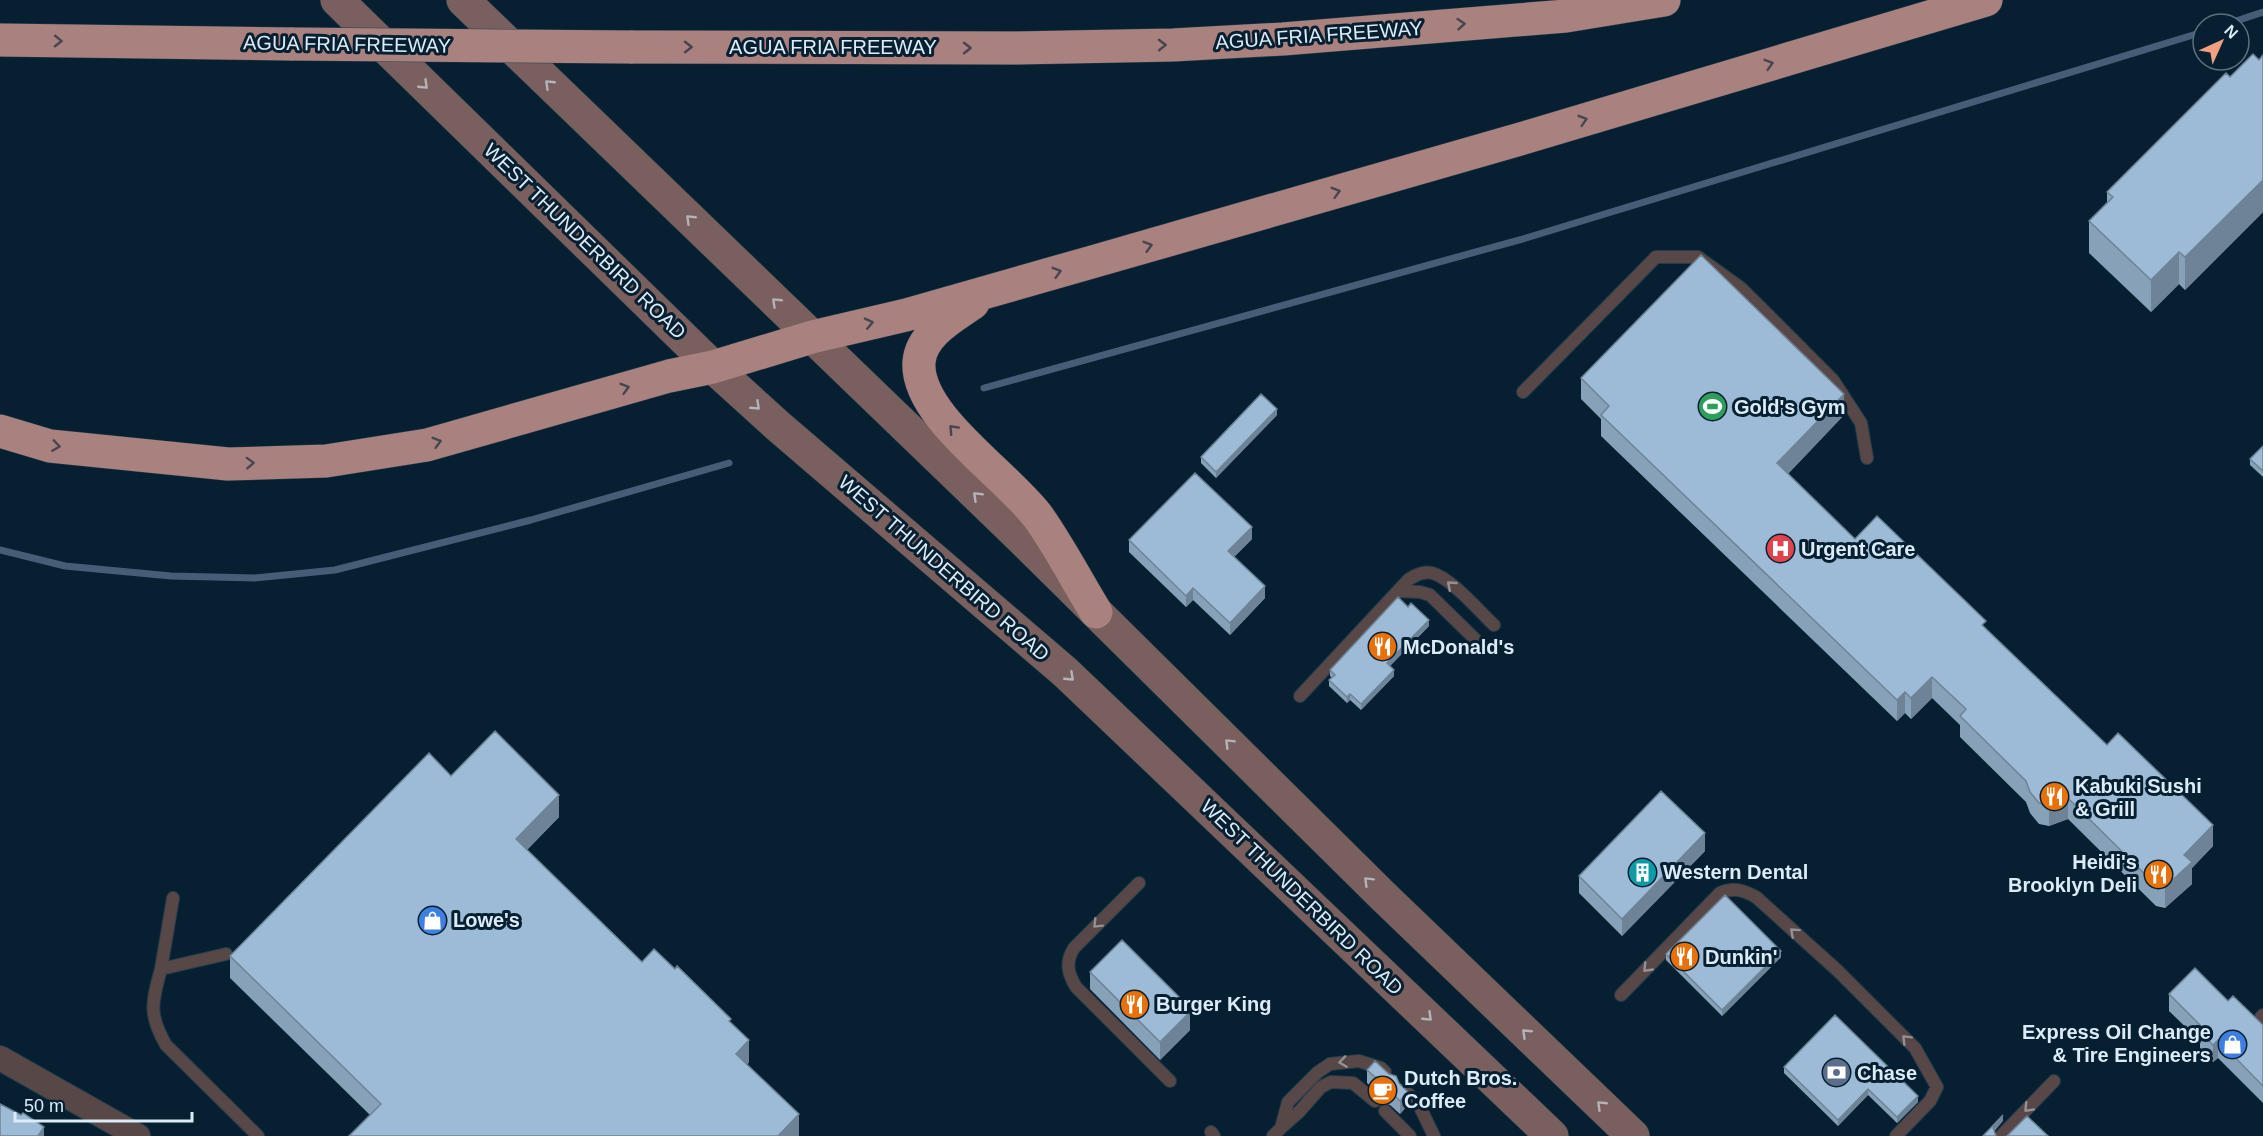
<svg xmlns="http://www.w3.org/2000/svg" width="2263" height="1136" font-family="Helvetica,sans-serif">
  <rect width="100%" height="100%" fill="#061f31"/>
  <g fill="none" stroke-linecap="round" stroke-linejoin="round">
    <path stroke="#475c76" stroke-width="7" d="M 2227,24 L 2263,12
      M 984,388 L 1526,238 L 2203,32
      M 0,550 L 65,566 L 171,576 L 255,578 L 335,570 L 531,520 L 729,463"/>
    <defs>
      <path id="service" d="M 1523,392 L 1656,257 L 1698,257 L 1741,288 L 1833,380 L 1861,423 L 1867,458
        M 1398,591 L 1420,592 L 1430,595 L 1478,642
        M 1300,696 L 1409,579 C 1417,575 1423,571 1432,573 C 1450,577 1480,612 1494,625
        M 1139,883 L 1074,948 C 1065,962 1068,974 1076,987 L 1170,1081
        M 173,898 L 161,969 L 226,954
        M 161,969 C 152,1002 148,1014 166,1045 L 258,1136
        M 1621,995 L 1720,893 C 1734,887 1743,890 1756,897 L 1838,971 L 1915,1048 L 1937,1087 L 1930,1101 L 1896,1136
        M 2261,1017 L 2263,1015
        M 1405,1091 L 1418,1103 L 1434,1136
        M 1385,1111 L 1410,1136
        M 1282,1127 L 1299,1112 L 1321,1087 L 1331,1082 L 1353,1083 L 1375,1101
        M 1211,1132 L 1214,1136
        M 1273,1136 L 1281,1128 L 1288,1102 L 1318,1072 L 1330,1064 L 1359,1061 L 1381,1068 L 1385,1072
        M 2001,1136 L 2054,1081"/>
      <path id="minor" d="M 0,1058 L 138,1136"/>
      <path id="secondary" d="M 337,0 L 713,367 L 778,426 L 1065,672 L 1552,1136
        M 463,0 L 1019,536 L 1384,897 L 1633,1136"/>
      <path id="motorway" d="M 0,40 L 293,44
        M 630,47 L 1015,48 L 1173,45 L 1283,39 L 1566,16 L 1664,0
        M 973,303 C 953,317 921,334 919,362 C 915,416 1009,476 1039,518 C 1060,548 1077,581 1096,612
        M 0,431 L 50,446 L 228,464 L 326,461 L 427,445 L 669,376 L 713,367 L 812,337 L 906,315 L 1092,262 L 1527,137 L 1986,0"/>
    </defs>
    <use href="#service" stroke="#243c4d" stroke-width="14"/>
    <use href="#minor" stroke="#243c4d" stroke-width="26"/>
    <use href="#secondary" stroke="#243c4d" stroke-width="34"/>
    <use href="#motorway" stroke="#243c4d" stroke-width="34"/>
    <use href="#service" stroke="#574746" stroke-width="12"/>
    <use href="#minor" stroke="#574746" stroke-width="24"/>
    <use href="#secondary" stroke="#795f5d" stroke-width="33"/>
    <use href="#motorway" stroke="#a9817f" stroke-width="33"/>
    <defs>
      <path id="motorway-bridge" d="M 293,44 L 630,47"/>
    </defs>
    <use href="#motorway-bridge" stroke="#243c4d" stroke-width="34" stroke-linecap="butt"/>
    <use href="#motorway-bridge" stroke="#a9817f" stroke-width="33"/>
  </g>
  <path fill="#87a1b8" d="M 2263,55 L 2263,212 L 2185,290 L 2179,284 L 2151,312 L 2089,253 L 2089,221 L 2107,203 L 2107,192 L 2230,77 L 2259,60 Z
    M 1581,378 L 1844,415 L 1788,474 L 1855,539 L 1986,629 L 2213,846 L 2192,868 L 2192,884 L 2165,908 L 2156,906 L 2068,819 L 2049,826 L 2039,824 L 2030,813 L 2026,802 L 1960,737 L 1960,725 L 1932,698 L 1911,719 L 1905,713 L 1897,721 L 1601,436 L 1601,419 L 1581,399 Z
    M 1277,415 L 1216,478 L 1201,463 L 1201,457 Z
    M 2263,446 L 2263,477 L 2250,465 L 2250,459 Z
    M 1252,539 L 1234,557 L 1265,598 L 1230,635 L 1193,600 L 1186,607 L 1129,552 L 1129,540 Z
    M 1429,626 L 1390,666 L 1394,676 L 1361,710 L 1350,700 L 1347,703 L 1329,686 L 1329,680 L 1332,678 L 1330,676 L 1330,670 Z
    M 451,776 L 559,817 L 527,850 L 642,962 L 731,1023 L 749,1062 L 747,1065 L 799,1136 L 370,1115 L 230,978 L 230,956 Z
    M 1705,851 L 1622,936 L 1579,893 L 1579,876 Z
    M 1666,954 L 1781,957 L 1722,1016 L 1666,960 Z
    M 1090,972 L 1182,1004 L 1190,1030 L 1160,1060 L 1090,989 Z
    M 2169,994 L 2228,1001 L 2263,1025 L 2263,1103 L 2218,1058 L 2213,1062 L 2200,1049 L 2200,1041 L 2169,1011 Z
    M 1784,1067 L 1918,1102 L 1897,1123 L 1868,1095 L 1838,1126 L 1784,1073 Z
    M 1367,1070 L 1408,1105 L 1400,1114 L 1390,1105 L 1384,1103 L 1381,1095 L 1367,1083 Z"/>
  <path fill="#6e8396" d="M 2263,180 L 2263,212 L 2185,290 L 2185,257 Z
    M 2179,252 L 2179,284 L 2151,312 L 2151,280 Z
    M 1844,394 L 1844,415 L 1777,485 L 1777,463 Z
    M 1277,409 L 1277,415 L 1216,478 L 1216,472 Z
    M 1252,527 L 1252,539 L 1228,563 L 1228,551 Z
    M 1265,586 L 1265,598 L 1230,635 L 1230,623 Z
    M 1193,588 L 1193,600 L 1186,607 L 1186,596 Z
    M 1429,620 L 1429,626 L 1387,669 L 1387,663 Z
    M 1394,670 L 1394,676 L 1361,710 L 1361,704 Z
    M 1932,677 L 1932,698 L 1911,719 L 1911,698 Z
    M 1905,692 L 1905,713 L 1897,721 L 1897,700 Z
    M 1350,694 L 1350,700 L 1347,703 L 1347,697 Z
    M 559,795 L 559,817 L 516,861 L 516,839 Z
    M 2068,798 L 2068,819 L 2049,826 L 2049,805 Z
    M 2213,825 L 2213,846 L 2192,868 L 2192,884 L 2165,908 L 2165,887 L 2184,855 Z
    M 1705,833 L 1705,851 L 1622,936 L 1622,919 Z
    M 1781,951 L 1781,957 L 1722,1016 L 1722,1010 Z
    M 1190,1012 L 1190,1030 L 1160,1060 L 1160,1042 Z
    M 749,1040 L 749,1062 L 736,1076 L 736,1054 Z
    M 2218,1040 L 2218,1058 L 2213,1062 L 2213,1045 Z
    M 1868,1089 L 1868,1095 L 1838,1126 L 1838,1120 Z
    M 1408,1092 L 1408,1105 L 1400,1114 L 1400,1101 Z
    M 1918,1096 L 1918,1102 L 1897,1123 L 1897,1117 Z
    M 799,1114 L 799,1136 L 778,1136 Z
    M 2003,1115 L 2003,1121 L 1993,1133 L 1993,1128 Z
    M 44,1127 L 44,1136 L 38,1136 Z"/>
  <path fill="#9dbbd6" stroke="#6e8396" stroke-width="1.5" d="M 2253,54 L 2259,60 L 2263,55 L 2263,180 L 2185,257 L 2179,252 L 2151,280 L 2089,221 L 2113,197 L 2107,192 L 2226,73 L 2230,77 Z
    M 1701,255 L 1844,394 L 1777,463 L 1855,539 L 1877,516 L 1986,621 L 1982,625 L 2107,745 L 2118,733 L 2213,825 L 2184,855 L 2192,862 L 2165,887 L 2156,885 L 2068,798 L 2049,805 L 2039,803 L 2030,792 L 2026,781 L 1960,716 L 1966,709 L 1932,677 L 1911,698 L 1905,692 L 1897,700 L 1601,415 L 1609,406 L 1581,378 Z
    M 1261,394 L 1277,409 L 1216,472 L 1201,457 Z
    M 2263,446 L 2263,471 L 2250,459 Z
    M 1195,473 L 1252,527 L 1228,551 L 1265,586 L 1230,623 L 1193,588 L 1186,596 L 1129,540 Z
    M 1398,597 L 1408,607 L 1411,603 L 1429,620 L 1387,663 L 1394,670 L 1361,704 L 1350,694 L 1347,697 L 1329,680 L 1335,675 L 1330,670 Z
    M 495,731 L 559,795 L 516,839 L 642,962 L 654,949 L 675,969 L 677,966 L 731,1019 L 729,1021 L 749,1040 L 736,1054 L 799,1114 L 778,1136 L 349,1136 L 381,1104 L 230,956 L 429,753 L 451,776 Z
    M 1661,791 L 1705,833 L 1622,919 L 1579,876 Z
    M 1725,895 L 1781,951 L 1722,1010 L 1666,954 Z
    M 1122,940 L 1182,1000 L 1179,1002 L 1190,1012 L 1160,1042 L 1090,972 Z
    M 2195,968 L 2228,1001 L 2233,996 L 2263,1025 L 2263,1086 L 2218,1040 L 2213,1045 L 2200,1032 L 2203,1028 L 2169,994 Z
    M 1835,1015 L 1918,1096 L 1897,1117 L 1868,1089 L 1838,1120 L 1784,1067 Z
    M 1375,1061 L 1389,1074 L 1396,1076 L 1399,1083 L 1408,1092 L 1400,1101 L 1390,1091 L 1384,1090 L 1381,1082 L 1367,1070 Z
    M 0,1104 L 21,1115 L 23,1113 L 44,1127 L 38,1136 L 0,1136 Z
    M 2003,1115 L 1993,1128 L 1996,1136 L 1983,1136 Z
    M 2027,1116 L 2048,1136 L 2007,1136 Z"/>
  <defs><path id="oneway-chevron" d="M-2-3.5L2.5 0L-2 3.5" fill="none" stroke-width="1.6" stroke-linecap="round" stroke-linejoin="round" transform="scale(1.5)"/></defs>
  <g stroke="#474650">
    <use href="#oneway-chevron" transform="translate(1461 24) rotate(-5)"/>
    <use href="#oneway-chevron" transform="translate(58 41) rotate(1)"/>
    <use href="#oneway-chevron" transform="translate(1162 45) rotate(-1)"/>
    <use href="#oneway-chevron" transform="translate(688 47)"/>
    <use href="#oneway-chevron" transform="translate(967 48)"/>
    <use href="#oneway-chevron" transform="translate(1769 64) rotate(-17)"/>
    <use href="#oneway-chevron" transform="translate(1583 120) rotate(-17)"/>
    <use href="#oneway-chevron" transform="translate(1336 192) rotate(-16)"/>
    <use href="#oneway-chevron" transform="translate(1148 246) rotate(-16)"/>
    <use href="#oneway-chevron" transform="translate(1057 272) rotate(-16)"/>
    <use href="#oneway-chevron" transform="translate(869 323) rotate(-13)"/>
    <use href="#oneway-chevron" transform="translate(625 388) rotate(-16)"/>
    <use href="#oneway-chevron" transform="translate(953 429) rotate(-133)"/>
    <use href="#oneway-chevron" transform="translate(437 442) rotate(-16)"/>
    <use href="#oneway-chevron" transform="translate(56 446) rotate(8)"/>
    <use href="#oneway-chevron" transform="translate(250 463) rotate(-2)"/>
  </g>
  <g stroke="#b4b3ba">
    <use href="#oneway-chevron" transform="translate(549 84) rotate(-136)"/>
    <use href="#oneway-chevron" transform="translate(424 85) rotate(44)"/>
    <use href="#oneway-chevron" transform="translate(690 219) rotate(-136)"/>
    <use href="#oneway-chevron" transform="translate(776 302) rotate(-136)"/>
    <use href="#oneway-chevron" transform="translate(756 406) rotate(43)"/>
    <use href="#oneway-chevron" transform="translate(977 496) rotate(-136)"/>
    <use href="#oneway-chevron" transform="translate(1070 677) rotate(43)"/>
    <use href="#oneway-chevron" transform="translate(1229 743) rotate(-135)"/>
    <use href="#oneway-chevron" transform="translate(1368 881) rotate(-135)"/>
    <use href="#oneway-chevron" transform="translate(1428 1017) rotate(44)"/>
    <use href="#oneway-chevron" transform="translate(1526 1033) rotate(-136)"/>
    <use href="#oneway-chevron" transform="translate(1601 1105) rotate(-136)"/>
  </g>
  <g stroke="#939196">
    <use href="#oneway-chevron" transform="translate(1451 585) rotate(-139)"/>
    <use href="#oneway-chevron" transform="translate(1097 924) rotate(135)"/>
    <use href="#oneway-chevron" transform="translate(1794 932) rotate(-138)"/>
    <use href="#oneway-chevron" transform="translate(1647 968) rotate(134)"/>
    <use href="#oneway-chevron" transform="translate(1906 1039) rotate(-135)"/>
    <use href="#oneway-chevron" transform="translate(1343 1062) rotate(172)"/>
    <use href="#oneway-chevron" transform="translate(2028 1108) rotate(134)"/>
  </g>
  <defs>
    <symbol id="stadium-disc" viewBox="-11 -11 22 22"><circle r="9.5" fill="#2e9e5b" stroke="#061f31"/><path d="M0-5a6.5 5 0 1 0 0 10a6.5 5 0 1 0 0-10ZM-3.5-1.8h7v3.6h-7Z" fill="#fff"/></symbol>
    <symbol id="hospital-disc" viewBox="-11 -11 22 22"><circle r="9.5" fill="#e0444e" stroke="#061f31"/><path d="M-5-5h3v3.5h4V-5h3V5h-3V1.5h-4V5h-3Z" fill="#fff"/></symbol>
    <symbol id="restaurant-disc" viewBox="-11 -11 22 22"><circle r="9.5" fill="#e8710a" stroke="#061f31"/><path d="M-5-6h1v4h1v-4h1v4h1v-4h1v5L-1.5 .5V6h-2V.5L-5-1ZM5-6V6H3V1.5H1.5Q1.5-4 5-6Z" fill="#fff"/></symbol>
    <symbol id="building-disc" viewBox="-11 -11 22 22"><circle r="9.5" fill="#0f9aa8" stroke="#061f31"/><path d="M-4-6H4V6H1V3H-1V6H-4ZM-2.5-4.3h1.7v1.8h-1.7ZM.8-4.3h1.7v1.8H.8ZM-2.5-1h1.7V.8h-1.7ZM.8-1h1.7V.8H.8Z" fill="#fff"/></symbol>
    <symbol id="shop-disc" viewBox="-11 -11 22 22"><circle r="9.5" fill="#3f7fe0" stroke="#061f31"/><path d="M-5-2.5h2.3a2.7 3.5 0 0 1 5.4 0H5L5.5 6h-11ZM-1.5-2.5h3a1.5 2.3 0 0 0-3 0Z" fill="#fff"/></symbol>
    <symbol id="bank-disc" viewBox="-11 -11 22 22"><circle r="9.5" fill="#5c6f8a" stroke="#061f31"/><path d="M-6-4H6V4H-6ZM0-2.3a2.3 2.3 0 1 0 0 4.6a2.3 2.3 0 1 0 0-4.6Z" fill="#fff"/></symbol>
    <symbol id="cafe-disc" viewBox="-11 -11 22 22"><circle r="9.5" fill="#e8710a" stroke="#061f31"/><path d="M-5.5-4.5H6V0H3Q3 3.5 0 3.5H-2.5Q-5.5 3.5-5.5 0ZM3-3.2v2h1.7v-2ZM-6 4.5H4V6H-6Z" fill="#fff"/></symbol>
  </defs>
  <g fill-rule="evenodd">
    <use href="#stadium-disc" x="1696" y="390" width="33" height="33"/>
    <use href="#hospital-disc" x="1764" y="532" width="33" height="33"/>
    <use href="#restaurant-disc" x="1366" y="630" width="33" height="33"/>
    <use href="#restaurant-disc" x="2038" y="780" width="33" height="33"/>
    <use href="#building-disc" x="1626" y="856" width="33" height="33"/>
    <use href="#restaurant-disc" x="2142" y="858" width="33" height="33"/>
    <use href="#shop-disc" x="416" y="904" width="33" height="33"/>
    <use href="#restaurant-disc" x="1668" y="940" width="33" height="33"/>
    <use href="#restaurant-disc" x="1118" y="988" width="33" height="33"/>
    <use href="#shop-disc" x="2216" y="1028" width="33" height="33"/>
    <use href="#bank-disc" x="1820" y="1056" width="33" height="33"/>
    <use href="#cafe-disc" x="1366" y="1074" width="33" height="33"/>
  </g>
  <g text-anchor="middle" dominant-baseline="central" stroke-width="6" stroke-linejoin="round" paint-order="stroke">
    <g font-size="20" fill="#dcebf8" stroke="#061f31">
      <text transform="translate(1319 35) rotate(-4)">AGUA FRIA FREEWAY</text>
      <text transform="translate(347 44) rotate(1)">AGUA FRIA FREEWAY</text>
      <text x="833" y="47">AGUA FRIA FREEWAY</text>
      <text transform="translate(585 241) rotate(44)">WEST THUNDERBIRD ROAD</text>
      <text transform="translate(944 568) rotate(41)">WEST THUNDERBIRD ROAD</text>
      <text transform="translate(1302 897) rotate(44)">WEST THUNDERBIRD ROAD</text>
    </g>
    <g font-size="20" font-weight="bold" fill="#dcebf8" stroke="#061f31" text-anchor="start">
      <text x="1734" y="407">Gold's Gym</text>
      <text x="1801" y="549">Urgent Care</text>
      <text x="1403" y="647">McDonald's</text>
      <text x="2075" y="786">Kabuki Sushi<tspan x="2075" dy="23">&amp; Grill</tspan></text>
      <text x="2137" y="862" text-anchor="end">Heidi's<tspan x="2137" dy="23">Brooklyn Deli</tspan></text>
      <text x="1663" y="872">Western Dental</text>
      <text x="453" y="920">Lowe's</text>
      <text x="1705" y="957">Dunkin'</text>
      <text x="1156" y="1004">Burger King</text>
      <text x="2211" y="1032" text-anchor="end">Express Oil Change<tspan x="2211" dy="23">&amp; Tire Engineers</tspan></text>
      <text x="1857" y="1073">Chase</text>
      <text x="1404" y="1078">Dutch Bros.<tspan x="1404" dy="23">Coffee</tspan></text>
    </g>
  </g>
  <g transform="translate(2221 42) rotate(45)"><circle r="28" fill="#061f31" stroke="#5c7181" stroke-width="1.5"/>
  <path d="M0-4.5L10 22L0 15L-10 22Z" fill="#f2a081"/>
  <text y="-9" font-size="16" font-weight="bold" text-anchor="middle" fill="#dcebf8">N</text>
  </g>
  <path d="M15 1112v9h177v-9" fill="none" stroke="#dcebf8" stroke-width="3"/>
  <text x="24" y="1112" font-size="18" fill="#dcebf8" stroke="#061f31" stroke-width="4.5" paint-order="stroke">50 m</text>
</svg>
